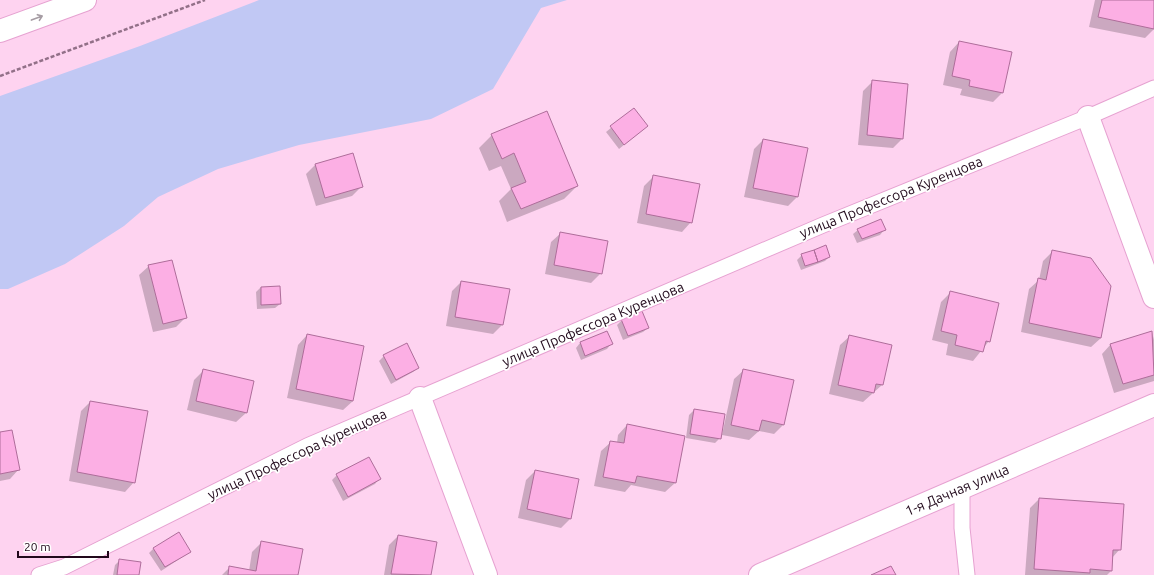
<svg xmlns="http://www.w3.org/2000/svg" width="1154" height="575" font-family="Ubuntu,sans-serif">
  <rect width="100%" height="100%" fill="#fed3f0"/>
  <path fill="#c1c8f4" d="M 259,0 L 567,0 L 541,8 L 493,89 L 431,119 L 299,145 L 218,169 L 158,197 L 124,226 L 65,264 L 8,289 L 0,289 L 0,96 L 140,46 Z"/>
  <path fill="#0003" d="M 1095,0 L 1154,0 L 1154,29 L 1145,38 L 1089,27 Z
    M 959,42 L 1002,93 L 993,102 L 960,95 L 962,89 L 943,85 L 950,52 Z
    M 873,81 L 902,139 L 893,148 L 858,145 L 863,91 Z
    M 634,109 L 647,126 L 619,149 L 606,132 Z
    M 492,135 L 577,186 L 564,199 L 507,222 L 499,201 L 511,189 L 501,166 L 489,171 L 479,148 Z
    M 763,140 L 798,196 L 788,206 L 744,197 L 754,149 Z
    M 315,165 L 362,186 L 352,196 L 316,206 L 306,174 Z
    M 654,176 L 691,222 L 682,232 L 637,223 L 644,186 Z
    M 858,230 L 884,230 L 880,235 L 857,243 L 853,234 Z
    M 561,233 L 601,273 L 591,283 L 545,274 L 551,242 Z
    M 1053,251 L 1101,338 L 1091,347 L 1021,332 L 1029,289 L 1039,280 L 1043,261 Z
    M 802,255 L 829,257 L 825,261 L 801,270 L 797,260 Z
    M 149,266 L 185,318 L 176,327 L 153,332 L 139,275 Z
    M 461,282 L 502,325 L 493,334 L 446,326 L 452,291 Z
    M 261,287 L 280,304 L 275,308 L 257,309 L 256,292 Z
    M 950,293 L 989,341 L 973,361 L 946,355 L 948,344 L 932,340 L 941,302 Z
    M 622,320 L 648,328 L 643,332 L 623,340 L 617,325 Z
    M 1152,332 L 1154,340 L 1154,381 L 1114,393 L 1102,354 L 1111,344 Z
    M 307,335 L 353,401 L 343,410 L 287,398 L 298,345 Z
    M 850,336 L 891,346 L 882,385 L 863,402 L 829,394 L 840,345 Z
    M 580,343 L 611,344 L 607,349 L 581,360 L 576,348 Z
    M 384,356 L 418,368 L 413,372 L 391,384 L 379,361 Z
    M 204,370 L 246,413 L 236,422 L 187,410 L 194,380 Z
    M 744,370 L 784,424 L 774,434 L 759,431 L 749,440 L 722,435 L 734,379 Z
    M 90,402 L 134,482 L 125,492 L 69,481 L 81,411 Z
    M 694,410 L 720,438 L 715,443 L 686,438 L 689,415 Z
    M 627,425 L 684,436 L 675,483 L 665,492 L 631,485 L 625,492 L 594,486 L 601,451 L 611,442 L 617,443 L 618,435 Z
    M 0,433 L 19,469 L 10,479 L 0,481 Z
    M 535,471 L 570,519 L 561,528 L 518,518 L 526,480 Z
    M 337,475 L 379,479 L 375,484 L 343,501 L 332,480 Z
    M 1039,499 L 1120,549 L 1112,558 L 1111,571 L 1107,575 L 1025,575 L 1030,508 Z
    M 398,536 L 436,543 L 430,575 L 384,575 L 389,545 Z
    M 262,542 L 297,575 L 222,575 L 230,567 L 249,571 L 252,552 Z
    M 154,548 L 190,552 L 161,571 L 149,553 Z
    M 120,560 L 138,575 L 113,575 L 115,565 Z"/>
  <path fill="#fcafe4" stroke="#ae6d9a" d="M 1102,0 L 1154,0 L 1154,29 L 1098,17 Z
    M 959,41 L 1012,52 L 1003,93 L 969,86 L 970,80 L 952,76 Z
    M 872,80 L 908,84 L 903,139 L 867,135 Z
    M 634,108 L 648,126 L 624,145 L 610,126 Z
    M 547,111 L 578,186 L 521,209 L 511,188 L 526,182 L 514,153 L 502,159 L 491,134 Z
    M 763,139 L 808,148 L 798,197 L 753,188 Z
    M 353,153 L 363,187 L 325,198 L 315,164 Z
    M 653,175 L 700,184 L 692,223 L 646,214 Z
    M 881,219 L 886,230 L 862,239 L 857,229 Z
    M 560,232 L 608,241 L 602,274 L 554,265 Z
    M 826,245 L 830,257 L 818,262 L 814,250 Z
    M 814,250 L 818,262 L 805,266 L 801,254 Z
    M 1052,250 L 1091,258 L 1111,286 L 1101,338 L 1029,323 L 1038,278 L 1046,280 Z
    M 172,260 L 187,318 L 163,324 L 148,265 Z
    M 461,281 L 510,289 L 503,325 L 455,317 Z
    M 280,286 L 281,304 L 261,305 L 261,287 Z
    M 950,291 L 999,303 L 990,342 L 986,341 L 983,352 L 955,345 L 957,335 L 941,331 Z
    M 642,311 L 649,328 L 628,336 L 621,319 Z
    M 607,331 L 613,344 L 585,356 L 580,342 Z
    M 1152,331 L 1154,375 L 1123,384 L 1110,344 Z
    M 307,334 L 364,346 L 353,401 L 296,389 Z
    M 849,335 L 892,345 L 883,385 L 876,384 L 874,393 L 838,385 Z
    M 407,343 L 419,368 L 396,380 L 383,355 Z
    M 203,369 L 254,381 L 247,413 L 196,401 Z
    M 743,369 L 794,380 L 784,425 L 762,420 L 759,431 L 731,425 Z
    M 90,401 L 148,411 L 135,483 L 77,472 Z
    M 694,409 L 725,414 L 721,439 L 690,434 Z
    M 627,424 L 685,436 L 676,483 L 637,476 L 635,483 L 603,477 L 610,441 L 624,443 Z
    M 12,430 L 20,470 L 0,474 L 0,432 Z
    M 369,457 L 381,479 L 348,497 L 336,474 Z
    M 535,470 L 579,479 L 571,519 L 527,509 Z
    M 1039,498 L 1124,504 L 1121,550 L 1113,550 L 1112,571 L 1090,569 L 1090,573 L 1034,569 Z
    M 179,532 L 191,552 L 165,567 L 153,548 Z
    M 398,535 L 437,542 L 431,575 L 391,574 Z
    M 261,541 L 303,549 L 298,575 L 228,575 L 229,566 L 256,571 Z
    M 119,559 L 141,562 L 139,575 L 117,575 Z
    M 891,566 L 896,575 L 871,575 Z"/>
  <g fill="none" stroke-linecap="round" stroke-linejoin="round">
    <defs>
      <path id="lane" d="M 962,488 L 962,528 L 967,575
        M 39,575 L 64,567 L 307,446 L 823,225 L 1088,117 L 1154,88"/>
      <path id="street" d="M 1088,117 L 1154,297
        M 420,398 L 486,575
        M 760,575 L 1154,405"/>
      <path id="highway" d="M 0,31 L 85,0"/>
    </defs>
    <use href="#lane" stroke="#e6a2d1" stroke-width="17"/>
    <use href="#street" stroke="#e6a2d1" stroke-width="24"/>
    <use href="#highway" stroke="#e6a2d1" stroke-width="24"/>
    <path stroke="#927088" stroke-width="2.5" stroke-dasharray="4 2" stroke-linecap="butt" d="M 0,76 L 205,0"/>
    <use href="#lane" stroke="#fff" stroke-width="15"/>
    <use href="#street" stroke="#fff" stroke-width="22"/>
    <use href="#highway" stroke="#fff" stroke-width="22"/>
  </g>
  <defs><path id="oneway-shaft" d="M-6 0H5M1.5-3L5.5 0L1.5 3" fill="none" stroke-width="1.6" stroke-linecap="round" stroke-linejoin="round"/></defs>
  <use stroke="#a69da4" href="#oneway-shaft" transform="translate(37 18) rotate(-20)"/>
  <g text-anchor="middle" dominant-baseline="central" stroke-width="3.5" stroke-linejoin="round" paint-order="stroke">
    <g font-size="14" fill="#21091b" stroke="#fff">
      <text transform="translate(891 197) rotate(-22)">улица Профессора Куренцова</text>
      <text transform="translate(593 324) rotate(-23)">улица Профессора Куренцова</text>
      <text transform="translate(297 454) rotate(-25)">улица Профессора Куренцова</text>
      <text transform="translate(957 490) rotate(-23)">1-я Дачная улица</text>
    </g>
  </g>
  <path d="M18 551v6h90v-6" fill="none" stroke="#21091b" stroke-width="2"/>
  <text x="24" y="551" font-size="12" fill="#21091b" stroke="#ffffff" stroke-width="3" paint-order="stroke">20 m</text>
</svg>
